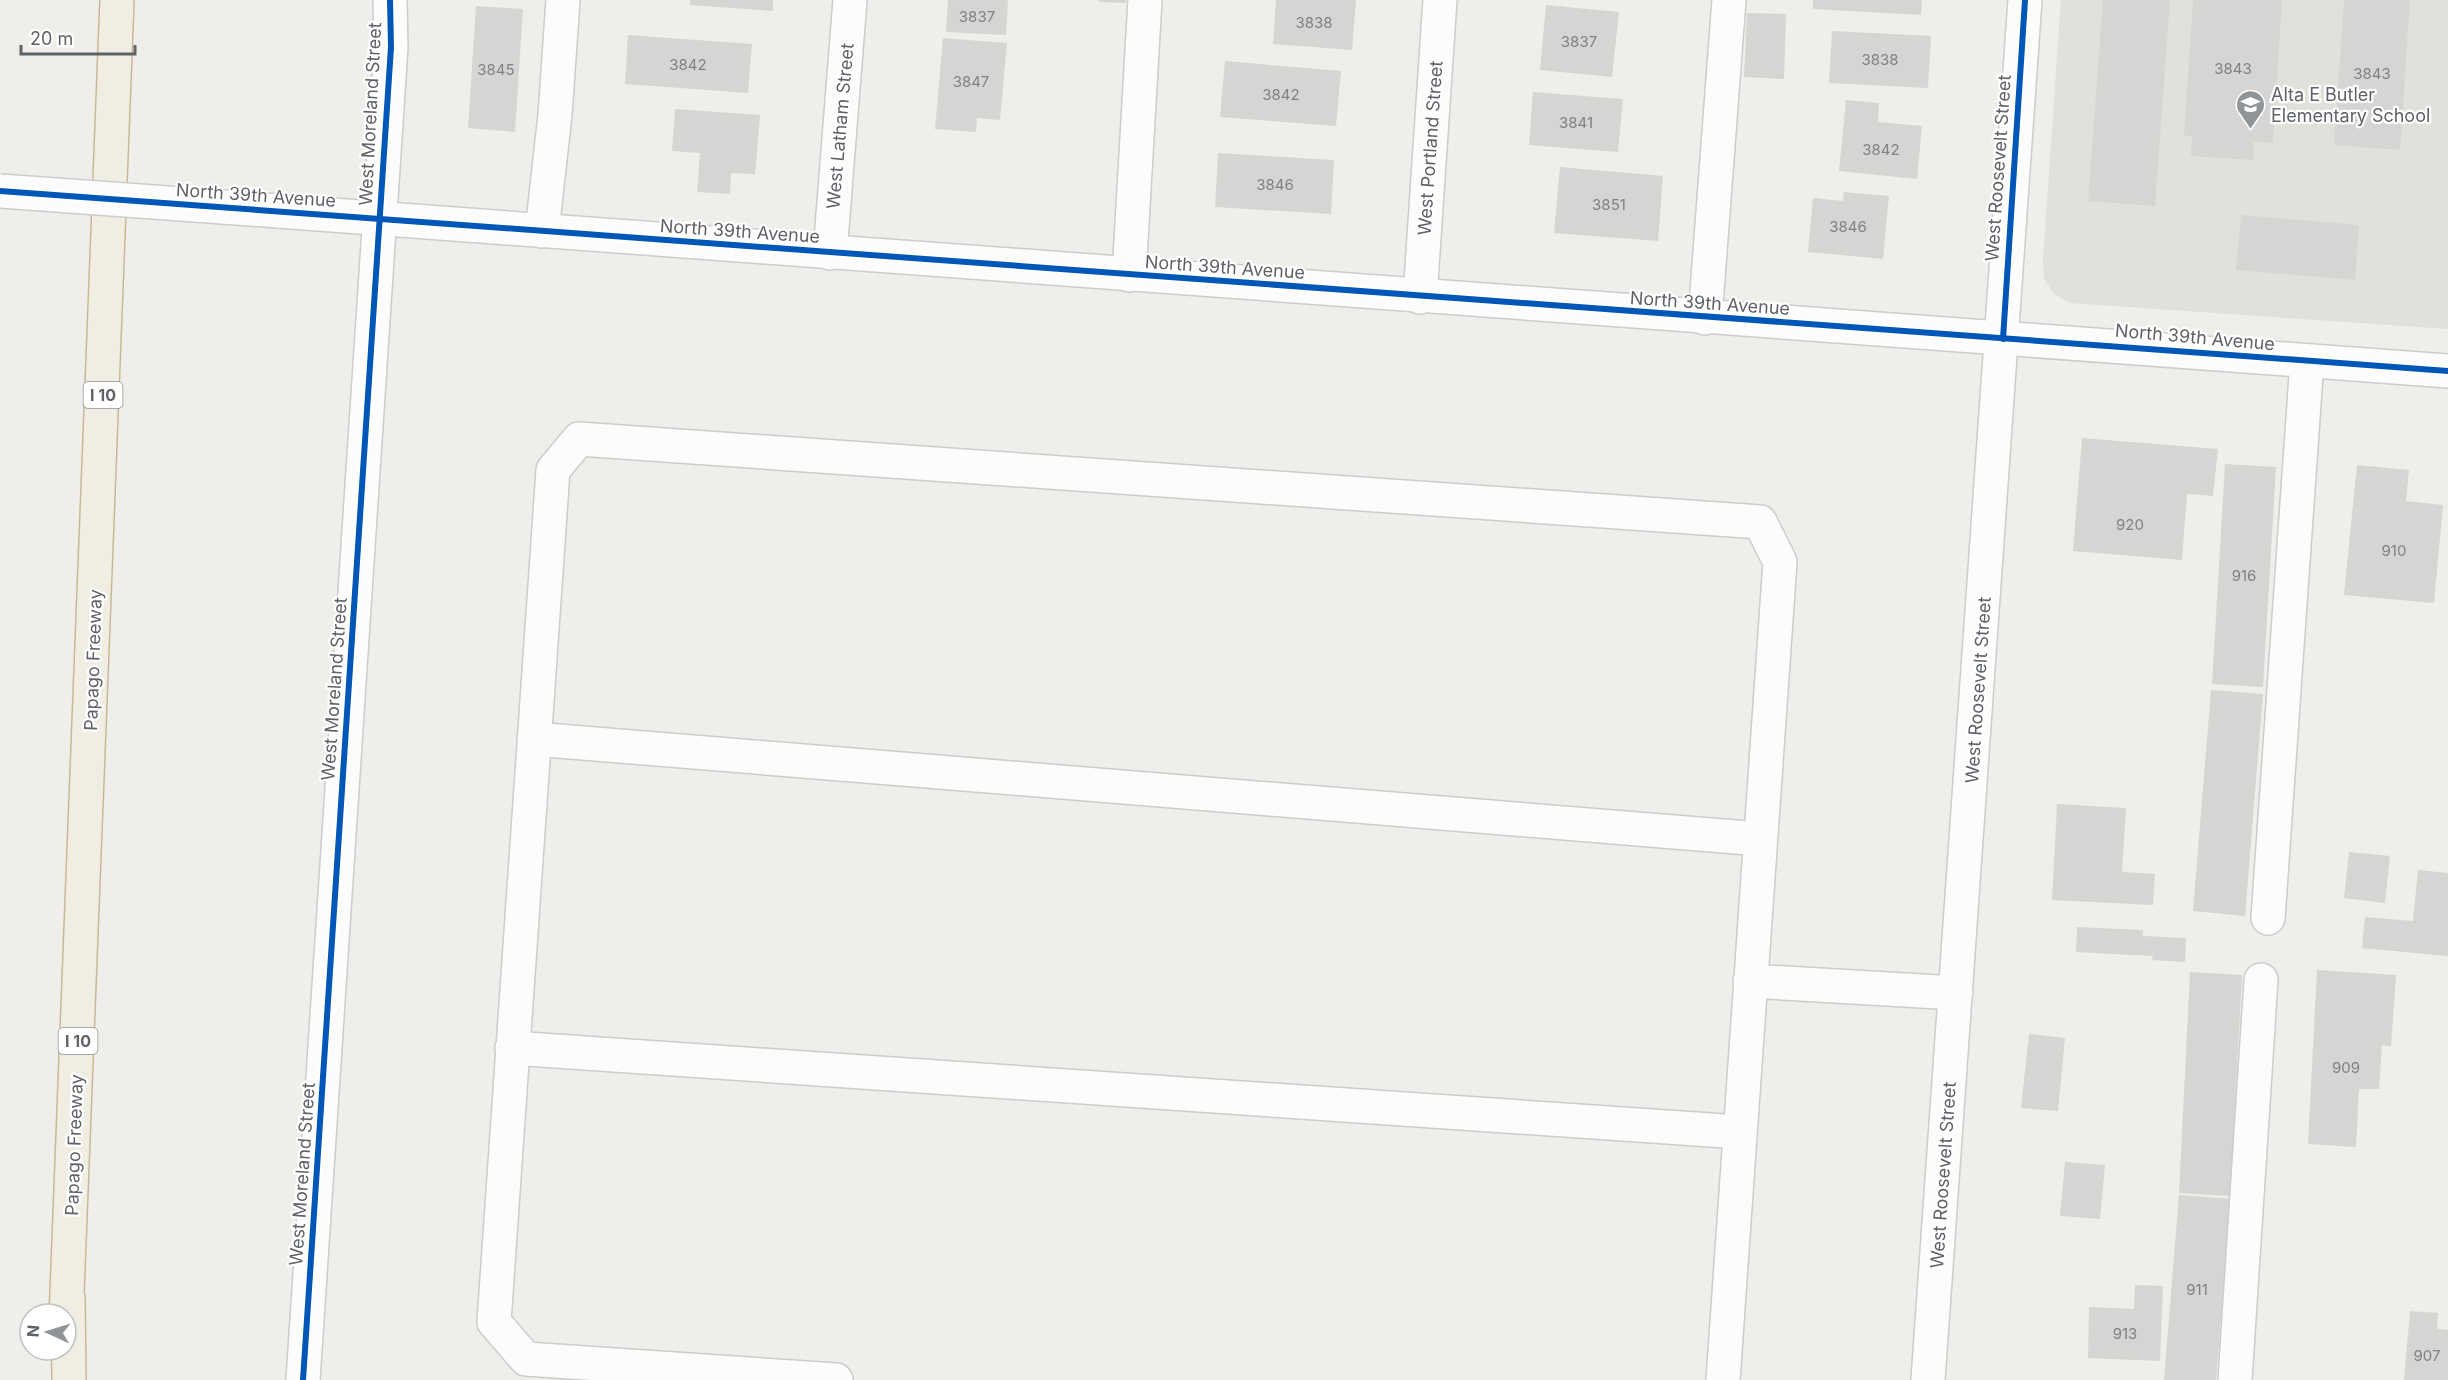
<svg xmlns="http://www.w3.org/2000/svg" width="2448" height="1380" font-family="Inter,sans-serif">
  <rect width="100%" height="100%" fill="#efeeea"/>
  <path fill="#e2e0da" d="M 2061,0 L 2448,0 L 2448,329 L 2069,303 L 2054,294 L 2044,279 L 2043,260 Z"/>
  <path fill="#d6d5d3" d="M 690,0 L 773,0 L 773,11 L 690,5 Z
    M 948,0 L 1008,0 L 1006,35 L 946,32 Z
    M 1099,0 L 1126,0 L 1126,3 L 1099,2 Z
    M 1276,0 L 1356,0 L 1352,50 L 1273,44 Z
    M 1813,0 L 1922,0 L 1921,15 L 1813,9 Z
    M 2103,0 L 2170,0 L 2155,206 L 2088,201 Z
    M 2193,0 L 2282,0 L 2273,143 L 2254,142 L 2253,160 L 2191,156 L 2192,136 L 2184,135 Z
    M 2344,0 L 2410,0 L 2400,150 L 2334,145 Z
    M 1546,5 L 1619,12 L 1612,77 L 1540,70 Z
    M 476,6 L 523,9 L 515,132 L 468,128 Z
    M 1747,13 L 1786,14 L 1784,79 L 1744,77 Z
    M 1832,31 L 1931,36 L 1928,88 L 1829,83 Z
    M 628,35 L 752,44 L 748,93 L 625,84 Z
    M 943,38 L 1007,43 L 1000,120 L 977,118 L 976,132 L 935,129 Z
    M 1225,61 L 1341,71 L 1336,126 L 1220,117 Z
    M 1533,92 L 1623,99 L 1618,152 L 1529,145 Z
    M 1846,100 L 1879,103 L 1878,122 L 1922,126 L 1917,179 L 1839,171 Z
    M 675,109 L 760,115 L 755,174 L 731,173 L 730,194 L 697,192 L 700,153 L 672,151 Z
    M 1218,153 L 1334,160 L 1331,214 L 1215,207 Z
    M 1560,167 L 1663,176 L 1658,241 L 1554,233 Z
    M 1844,192 L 1889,196 L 1883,259 L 1808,252 L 1813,198 L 1843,201 Z
    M 2241,215 L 2359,225 L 2355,280 L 2236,270 Z
    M 2082,438 L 2218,449 L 2213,496 L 2187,494 L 2182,560 L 2073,551 Z
    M 2225,464 L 2276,467 L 2263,687 L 2212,684 Z
    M 2357,465 L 2409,470 L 2406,501 L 2443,505 L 2434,603 L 2344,595 Z
    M 2211,690 L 2263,694 L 2245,916 L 2193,911 Z
    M 2057,804 L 2126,808 L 2122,872 L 2155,874 L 2153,905 L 2052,900 Z
    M 2349,852 L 2390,856 L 2385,903 L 2344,898 Z
    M 2418,870 L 2448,873 L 2448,956 L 2362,948 L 2365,917 L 2413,921 Z
    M 2077,927 L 2143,930 L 2143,936 L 2186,938 L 2185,962 L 2152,960 L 2153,956 L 2076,952 Z
    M 2317,970 L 2396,975 L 2391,1046 L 2382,1045 L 2379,1089 L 2359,1089 L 2356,1147 L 2308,1144 Z
    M 2190,972 L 2242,975 L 2230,1196 L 2179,1193 Z
    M 2029,1034 L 2065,1038 L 2058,1111 L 2021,1108 Z
    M 2065,1162 L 2105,1165 L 2100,1219 L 2060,1216 Z
    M 2179,1195 L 2231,1199 L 2216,1380 L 2164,1380 Z
    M 2135,1285 L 2163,1286 L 2160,1361 L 2088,1358 L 2089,1307 L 2134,1309 Z
    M 2410,1311 L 2438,1313 L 2437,1329 L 2448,1330 L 2448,1380 L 2404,1380 Z"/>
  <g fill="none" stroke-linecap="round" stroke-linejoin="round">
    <defs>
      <path id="minor" d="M 278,211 L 2448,371
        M 542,231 L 555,115 L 563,0
        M 830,253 L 850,0
        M 1129,275 L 1145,0
        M 1420,297 L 1440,0
        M 1705,318 L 1729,0
        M 534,739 L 1760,839
        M 2268,918 L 2307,361
        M 1750,981 L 1956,993
        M 512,1048 L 1740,1132
        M 303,1380 L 391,47 L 390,0
        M 836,1380 L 526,1359 L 494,1322 L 553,470 L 579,439 L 1760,522 L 1780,562 L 1723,1380
        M 1928,1380 L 2025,0
        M 2235,1380 L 2261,980"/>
      <path id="highway" d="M 68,1298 L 69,1380
        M 66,1319 L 117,0"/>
    </defs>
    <use href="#minor" stroke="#cbcccc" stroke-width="36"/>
    <use href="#highway" stroke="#c8b996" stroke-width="36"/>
    <use href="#minor" stroke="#fdfcfc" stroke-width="33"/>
    <use href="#highway" stroke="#f0ede3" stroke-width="33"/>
    <defs>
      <path id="minor-bridge" d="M 0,191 L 278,211"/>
    </defs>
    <use href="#minor-bridge" stroke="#cbcccc" stroke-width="36" stroke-linecap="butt"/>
    <use href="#minor-bridge" stroke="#fdfcfc" stroke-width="33"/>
    <defs>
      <path id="cycleway" d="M 0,191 L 2448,371
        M 2003,339 L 2025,0
        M 303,1380 L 391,47 L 390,0"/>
    </defs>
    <use href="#cycleway" stroke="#fff" stroke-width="10"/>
    <use href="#cycleway" stroke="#0057b8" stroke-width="6"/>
  </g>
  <defs>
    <symbol id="school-pin" viewBox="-11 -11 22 30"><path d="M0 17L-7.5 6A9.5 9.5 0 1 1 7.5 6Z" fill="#919496" stroke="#fff"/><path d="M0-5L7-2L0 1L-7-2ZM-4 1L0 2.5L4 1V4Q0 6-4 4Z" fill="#fff"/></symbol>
  </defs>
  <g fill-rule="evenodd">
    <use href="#school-pin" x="2234" y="88" width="33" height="45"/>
  </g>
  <g text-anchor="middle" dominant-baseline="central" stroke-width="4.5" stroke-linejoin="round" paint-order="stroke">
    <g font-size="15" fill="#7e8184">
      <text x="977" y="16">3837</text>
      <text x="1314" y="22">3838</text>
      <text x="1579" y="41">3837</text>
      <text x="1880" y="59">3838</text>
      <text x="688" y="64">3842</text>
      <text x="2233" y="68">3843</text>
      <text x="496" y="69">3845</text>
      <text x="2372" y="73">3843</text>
      <text x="971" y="81">3847</text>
      <text x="1281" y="94">3842</text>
      <text x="1576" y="122">3841</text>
      <text x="1881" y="149">3842</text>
      <text x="1275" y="184">3846</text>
      <text x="1609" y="204">3851</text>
      <text x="1848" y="226">3846</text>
      <text x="2130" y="524">920</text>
      <text x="2394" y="550">910</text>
      <text x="2244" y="575">916</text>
      <text x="2346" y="1067">909</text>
      <text x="2197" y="1289">911</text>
      <text x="2125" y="1333">913</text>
      <text x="2427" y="1355">907</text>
    </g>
    <g fill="#fff" stroke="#8f9295" stroke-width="1.5">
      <rect x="83.5" y="382" width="39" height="26" rx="4.5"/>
      <rect x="58.5" y="1028" width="39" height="26" rx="4.5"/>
    </g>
    <g font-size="16" font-weight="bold" fill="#5f6368">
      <text x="103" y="395">I 10</text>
      <text x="78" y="1041">I 10</text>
    </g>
    <g font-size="18" fill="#5f6368" stroke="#fff" text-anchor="start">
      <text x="2271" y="94">Alta E Butler<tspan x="2271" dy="21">Elementary School</tspan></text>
    </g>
    <g font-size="18" fill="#5f6368" stroke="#fff">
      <text transform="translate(370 114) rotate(-87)">West Moreland Street</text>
      <text transform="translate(840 126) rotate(-85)">West Latham Street</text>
      <text transform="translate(1430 148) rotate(-86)">West Portland Street</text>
      <text transform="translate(1998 168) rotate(-86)">West Roosevelt Street</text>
      <text transform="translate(256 195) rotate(4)">North 39th Avenue</text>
      <text transform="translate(740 231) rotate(4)">North 39th Avenue</text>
      <text transform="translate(1225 267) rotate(4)">North 39th Avenue</text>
      <text transform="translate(1710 303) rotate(4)">North 39th Avenue</text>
      <text transform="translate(2195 337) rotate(5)">North 39th Avenue</text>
      <text transform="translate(93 660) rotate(-88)">Papago Freeway</text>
      <text transform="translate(334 689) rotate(-86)">West Moreland Street</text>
      <text transform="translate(1978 690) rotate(-86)">West Roosevelt Street</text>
      <text transform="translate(74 1145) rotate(-88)">Papago Freeway</text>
      <text transform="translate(302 1174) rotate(-86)">West Moreland Street</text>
      <text transform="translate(1943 1175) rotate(-86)">West Roosevelt Street</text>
    </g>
  </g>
  <g transform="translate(48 1332) rotate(274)"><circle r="28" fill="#ffffff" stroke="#bfc1c3" stroke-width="1.5"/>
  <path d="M0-4.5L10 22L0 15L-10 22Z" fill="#919496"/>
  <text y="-9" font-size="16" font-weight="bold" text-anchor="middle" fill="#5f6368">N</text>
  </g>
  <path d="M21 45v9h114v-9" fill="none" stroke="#5f6368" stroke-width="3"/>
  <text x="30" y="45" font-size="18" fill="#5f6368" stroke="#ffffff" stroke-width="4.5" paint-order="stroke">20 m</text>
</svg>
